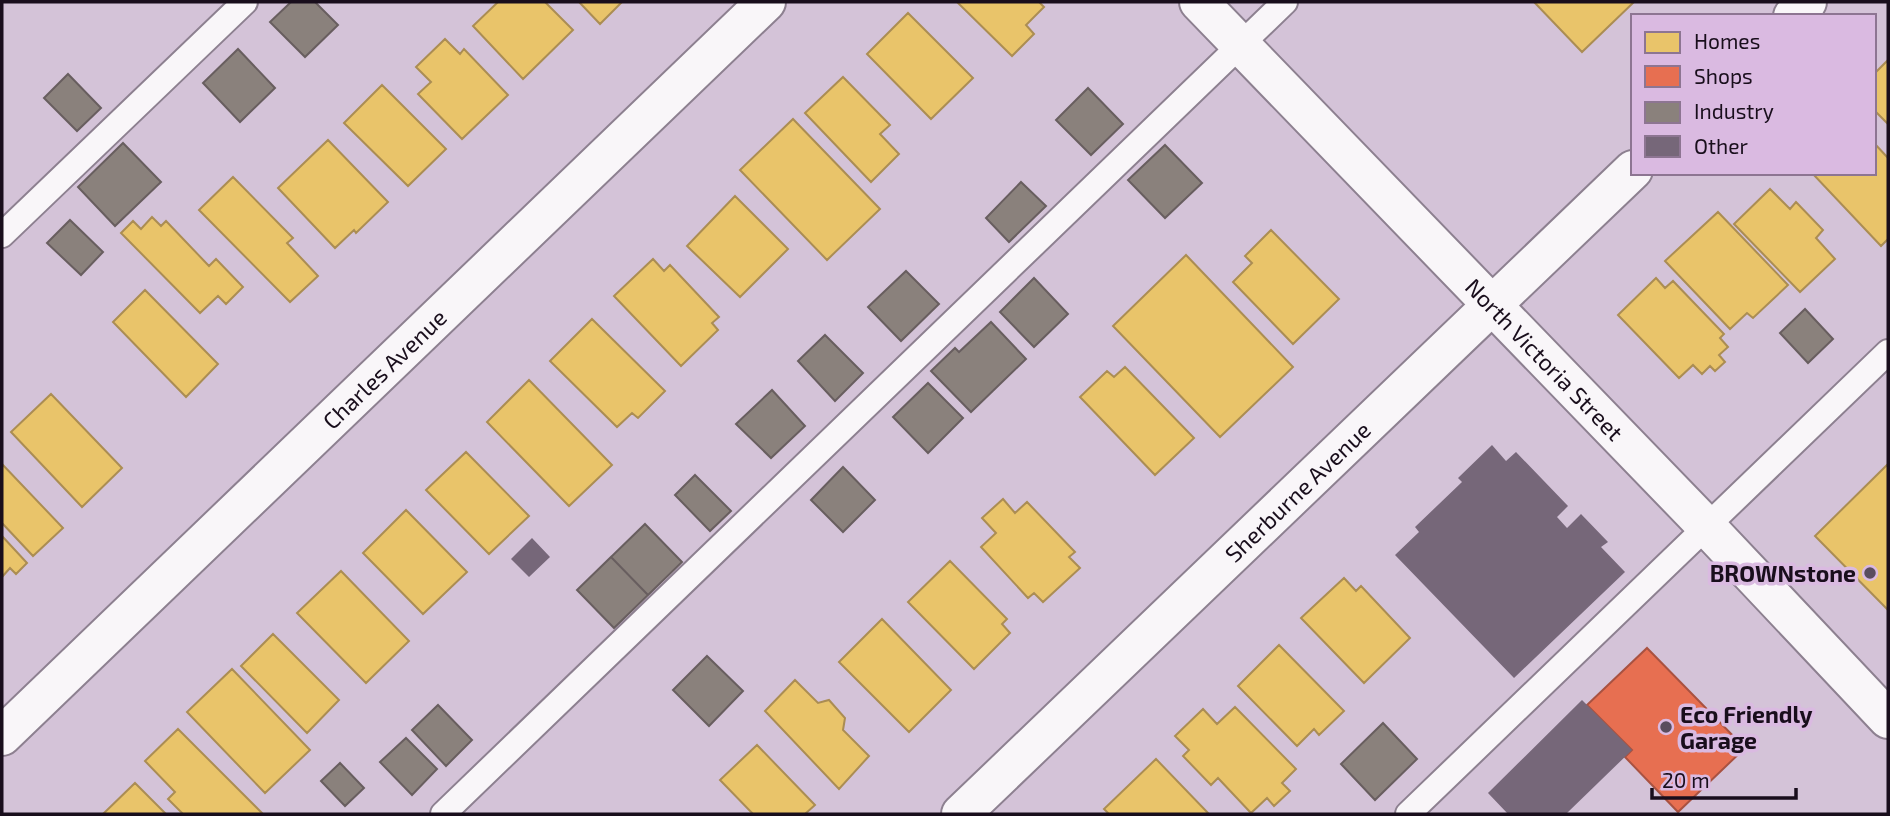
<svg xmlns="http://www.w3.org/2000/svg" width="1890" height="816" font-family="'Exo 2',sans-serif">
  <rect width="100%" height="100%" fill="#d4c3d8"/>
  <path fill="#e9c46a" stroke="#ab8d53" stroke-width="2" d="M 498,2 L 545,2 L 573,30 L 523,79 L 473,26 Z
    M 579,2 L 622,2 L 600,24 Z
    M 957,2 L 1039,2 L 1044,7 L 1026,25 L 1034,34 L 1012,56 Z
    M 1534,2 L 1634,2 L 1582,52 Z
    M 908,13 L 973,78 L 931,119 L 867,54 Z
    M 445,39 L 460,54 L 464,49 L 508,95 L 462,139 L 418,94 L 431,82 L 416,67 Z
    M 1888,60 L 1888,124 L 1874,110 L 1874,74 Z
    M 843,77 L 890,125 L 880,134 L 899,154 L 871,182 L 805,113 Z
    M 382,85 L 446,149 L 408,186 L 344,123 Z
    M 793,119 L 880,209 L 827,260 L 740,170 Z
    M 328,140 L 388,202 L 356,233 L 354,230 L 335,248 L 278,188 Z
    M 1874,143 L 1888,158 L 1888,239 L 1881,246 L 1812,173 L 1874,173 Z
    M 233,177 L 293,238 L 287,243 L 318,276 L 290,302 L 199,210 Z
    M 1770,189 L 1790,209 L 1796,202 L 1823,230 L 1816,238 L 1835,259 L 1800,292 L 1734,224 Z
    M 735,196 L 788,249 L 740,297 L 687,246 Z
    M 1718,212 L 1788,285 L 1753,318 L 1747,313 L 1730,329 L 1665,261 Z
    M 152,217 L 161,226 L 166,221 L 209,266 L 216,259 L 243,287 L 226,304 L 218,296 L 200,313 L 121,233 L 133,221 L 141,229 Z
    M 1271,230 L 1339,299 L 1293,344 L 1233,282 L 1252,263 L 1245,256 Z
    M 1186,255 L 1293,367 L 1220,437 L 1113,326 Z
    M 653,259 L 664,271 L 670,265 L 719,317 L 712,323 L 718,330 L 681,366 L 614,296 Z
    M 1656,278 L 1665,288 L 1673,281 L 1724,334 L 1720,338 L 1728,347 L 1719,355 L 1725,362 L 1715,371 L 1710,366 L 1702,374 L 1693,365 L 1679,378 L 1618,315 Z
    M 145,290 L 218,364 L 186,397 L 113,322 Z
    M 592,319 L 665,391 L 638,418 L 632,413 L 617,427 L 550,361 Z
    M 1125,367 L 1194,438 L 1155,475 L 1080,397 L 1107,371 L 1114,377 Z
    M 529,380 L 612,465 L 569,506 L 487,422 Z
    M 51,394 L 122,468 L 82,507 L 11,432 Z
    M 466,452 L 529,516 L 489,554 L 426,490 Z
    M 2,464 L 63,528 L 33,556 L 2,523 Z
    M 1888,464 L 1888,610 L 1815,536 Z
    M 1003,499 L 1015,513 L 1027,502 L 1075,552 L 1069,557 L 1080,568 L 1043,602 L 1034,593 L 1028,598 L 981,547 L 996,533 L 982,518 Z
    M 406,510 L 467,572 L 423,614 L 363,553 Z
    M 2,536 L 27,563 L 16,574 L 10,568 L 2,577 Z
    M 950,561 L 1007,619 L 1002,624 L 1010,633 L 974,669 L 908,602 Z
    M 341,571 L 409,641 L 366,683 L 297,613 Z
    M 1344,578 L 1356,591 L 1361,586 L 1410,638 L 1364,683 L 1301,618 Z
    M 882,619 L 951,690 L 909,732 L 839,662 Z
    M 273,634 L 339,700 L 307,733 L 241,666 Z
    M 1279,645 L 1344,711 L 1319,735 L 1314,729 L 1297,746 L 1238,686 Z
    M 232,669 L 310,750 L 265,793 L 187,712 Z
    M 795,680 L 818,703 L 829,700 L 845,718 L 843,730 L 869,756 L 839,789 L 765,711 Z
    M 1235,707 L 1296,769 L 1282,783 L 1290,791 L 1274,806 L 1267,798 L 1251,813 L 1218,778 L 1211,785 L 1183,756 L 1189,750 L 1175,736 L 1203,709 L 1217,724 Z
    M 178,729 L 263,814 L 183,814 L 168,799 L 175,792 L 145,761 Z
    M 757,745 L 815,805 L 805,814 L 753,814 L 720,780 Z
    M 1156,759 L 1209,814 L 1109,814 L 1104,809 Z
    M 135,783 L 166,814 L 103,814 Z"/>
  <path fill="#e76f51" stroke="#a95241" stroke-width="2" d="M 1647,648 L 1745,748 L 1678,812 L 1625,757 L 1632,750 L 1587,705 Z"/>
  <path fill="#8a817c" stroke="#685e5f" stroke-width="2" d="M 291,2 L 315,2 L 338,25 L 305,57 L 270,22 Z
    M 238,49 L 275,88 L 240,122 L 203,83 Z
    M 68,74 L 101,108 L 77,131 L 44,98 Z
    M 1088,88 L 1123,124 L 1091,155 L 1056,120 Z
    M 123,143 L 161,182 L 115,226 L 78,187 Z
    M 1165,145 L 1202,183 L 1165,218 L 1128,180 Z
    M 1021,182 L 1046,206 L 1009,242 L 986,218 Z
    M 70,220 L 103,252 L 81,275 L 47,243 Z
    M 906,271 L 939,304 L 901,341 L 868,307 Z
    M 1034,278 L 1068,314 L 1034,347 L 1000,312 Z
    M 1805,309 L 1833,339 L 1808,363 L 1780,333 Z
    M 991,322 L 1026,359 L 971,412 L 931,371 L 955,348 L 959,352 Z
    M 825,335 L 863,373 L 835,401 L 798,361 Z
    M 928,383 L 963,418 L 928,453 L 893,417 Z
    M 772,390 L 805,426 L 771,458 L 736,424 Z
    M 843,467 L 875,500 L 843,532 L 811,500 Z
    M 695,475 L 731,511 L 710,531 L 675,495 Z
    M 645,524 L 682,562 L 648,595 L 611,557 Z
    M 611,557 L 648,595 L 614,628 L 577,590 Z
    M 707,656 L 743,691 L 709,726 L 673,690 Z
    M 438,705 L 472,740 L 446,766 L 412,730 Z
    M 1383,723 L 1417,759 L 1375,800 L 1341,764 Z
    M 406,738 L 437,769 L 412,795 L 380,762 Z
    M 340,763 L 364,788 L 345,806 L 321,781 Z"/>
  <path fill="#766779" d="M 1492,445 L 1506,461 L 1516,452 L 1568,506 L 1557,517 L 1567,528 L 1581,514 L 1608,542 L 1601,547 L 1625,572 L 1514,678 L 1395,555 L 1419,532 L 1415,527 L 1462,482 L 1458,478 Z
    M 532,538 L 550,557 L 529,577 L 511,559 Z
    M 1582,700 L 1632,750 L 1566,814 L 1508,814 L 1488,793 Z"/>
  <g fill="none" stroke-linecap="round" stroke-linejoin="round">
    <defs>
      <path id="lane" d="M 2,235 L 245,2
        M 443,814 L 1285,2
        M 1408,814 L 1888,352"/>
      <g id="street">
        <path d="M 1793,16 L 1807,2"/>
        <path id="s1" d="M 2,736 L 766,2"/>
        <path id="s2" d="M 961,814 L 1633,170"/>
      </g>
      <g id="secondary">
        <path id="s3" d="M 1199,2 L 1706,526 L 1888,719"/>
      </g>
    </defs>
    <use href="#lane" stroke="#8d8090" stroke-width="28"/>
    <use href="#street" stroke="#8d8090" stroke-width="42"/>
    <use href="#secondary" stroke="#8d8090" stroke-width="42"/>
    <use href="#lane" stroke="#f9f6f9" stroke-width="24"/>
    <use href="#street" stroke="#f9f6f9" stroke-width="38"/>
    <use href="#secondary" stroke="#f9f6f9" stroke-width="38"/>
  </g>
  <g fill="#5a4d5e" stroke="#dabae1" stroke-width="2.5">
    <circle cx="1870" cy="573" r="7"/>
    <circle cx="1666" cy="727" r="7"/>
  </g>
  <g text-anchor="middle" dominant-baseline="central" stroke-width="7" stroke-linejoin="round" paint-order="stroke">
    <g font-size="23" fill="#190e1c" stroke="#dabae1">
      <text stroke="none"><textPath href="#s3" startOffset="497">North Victoria Street</textPath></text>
      <text stroke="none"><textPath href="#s1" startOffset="530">Charles Avenue</textPath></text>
      <text stroke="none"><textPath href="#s2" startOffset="466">Sherburne Avenue</textPath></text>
    </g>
    <g font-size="23" font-weight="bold" fill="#190e1c" stroke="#dabae1" text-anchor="end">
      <text x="1856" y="573">BROWNstone</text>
      <text x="1680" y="714" text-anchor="start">Eco Friendly<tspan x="1680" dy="26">Garage</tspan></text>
    </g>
  </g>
  <rect width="1890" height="816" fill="none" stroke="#190e1c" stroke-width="7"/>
  <rect x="1631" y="14" width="245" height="161" fill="#dabae1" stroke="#8d7592" stroke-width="2"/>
  <rect x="1645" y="32" width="35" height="21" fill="#e9c46a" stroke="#8d7592" stroke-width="2"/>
  <text x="1694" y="49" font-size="21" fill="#190e1c">Homes</text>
  <rect x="1645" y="66" width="35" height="21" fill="#e76f51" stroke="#8d7592" stroke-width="2"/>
  <text x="1694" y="84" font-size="21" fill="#190e1c">Shops</text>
  <rect x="1645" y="102" width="35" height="21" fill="#8a817c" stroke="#8d7592" stroke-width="2"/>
  <text x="1694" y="119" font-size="21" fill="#190e1c">Industry</text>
  <rect x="1645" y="136" width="35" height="21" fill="#766779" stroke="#8d7592" stroke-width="2"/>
  <text x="1694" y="154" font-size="21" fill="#190e1c">Other</text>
  <path d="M1652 788v10h144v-10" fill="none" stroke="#190e1c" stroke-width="3.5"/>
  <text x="1662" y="788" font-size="21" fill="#190e1c" stroke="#dabae1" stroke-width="5" paint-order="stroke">20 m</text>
</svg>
